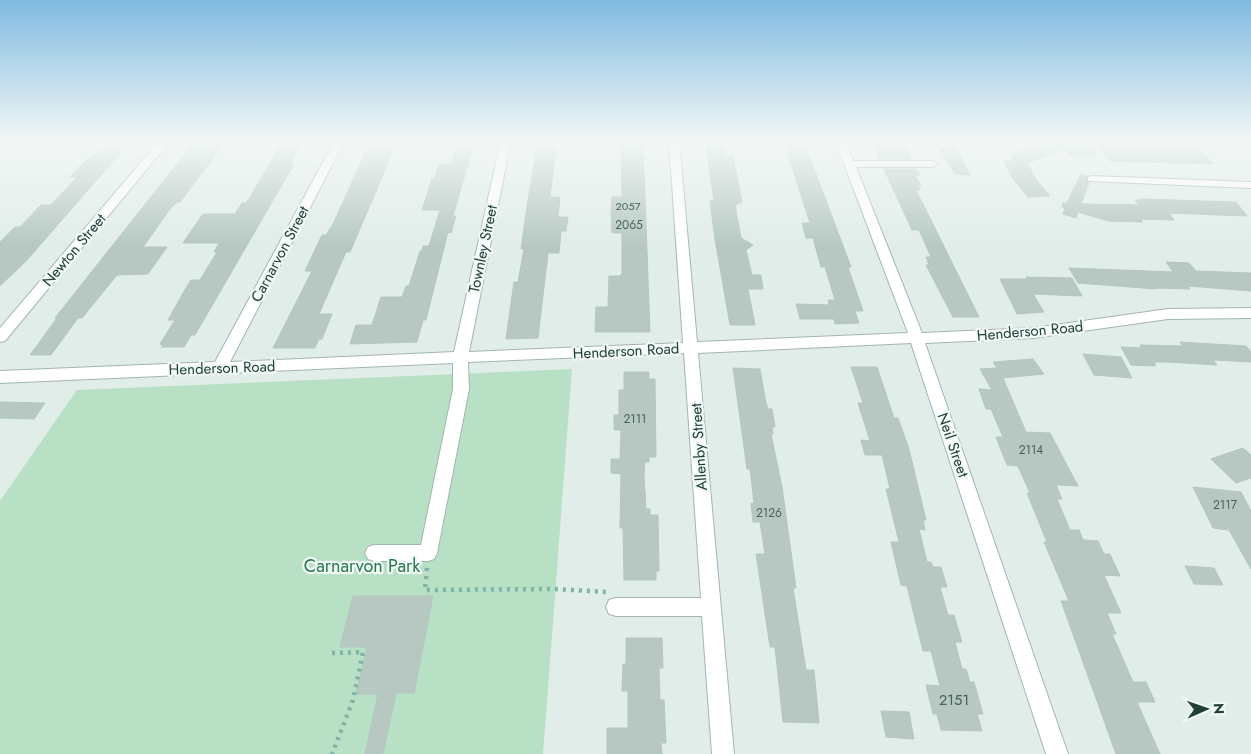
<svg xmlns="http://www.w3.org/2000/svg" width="1251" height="754" font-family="Jost,sans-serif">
  <rect width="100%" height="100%" fill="#e1ede8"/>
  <path fill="#b7e0c5" d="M 572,369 L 543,754 L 0,754 L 0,501 L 77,390 Z"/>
  <path fill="#b6c8c1" stroke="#b2c7c0" d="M 196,140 L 227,140 L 180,202 L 177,202 L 170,209 L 143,247 L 167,247 L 148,274 L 117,275 L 82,318 L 78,318 L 51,355 L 30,355 L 57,318 L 55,318 Z
    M 302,140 L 290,164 L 294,164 L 195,335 L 191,335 L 184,347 L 161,347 L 163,345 L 160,344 L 175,320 L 168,320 L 183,293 L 191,280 L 200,280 L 217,252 L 214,252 L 219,243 L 183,243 L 203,214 L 235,214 L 242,203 L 245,203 L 249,199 L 283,141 Z
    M 371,140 L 389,140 L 385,149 L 394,149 L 350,252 L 346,252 L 319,314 L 332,314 L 322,339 L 319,339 L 315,348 L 273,348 L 312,271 L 305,271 L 322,235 L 326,235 L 334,222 Z
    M 459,140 L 475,140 L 453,216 L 456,216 L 451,233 L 448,232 L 426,320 L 423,320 L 417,342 L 350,344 L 356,325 L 372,325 L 381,297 L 402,297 L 406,286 L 409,286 L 420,251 L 422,251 L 423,246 L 429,246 L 440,210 L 422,210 L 432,179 L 434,179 L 439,164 L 451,164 Z
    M 624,140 L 640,140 L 640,143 L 643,143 L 650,332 L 595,332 L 596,307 L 608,307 L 609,276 L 620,276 L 622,273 L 622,233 L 612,233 L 611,212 L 612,197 L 622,197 L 621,142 Z
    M 705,140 L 723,140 L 726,156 L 733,156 L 742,202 L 735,205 L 741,238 L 753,245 L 746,250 L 752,275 L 761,275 L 763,289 L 748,289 L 755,325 L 730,325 L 715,239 L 710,201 L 714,201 Z
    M 871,140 L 902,141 L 911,159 L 879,159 Z
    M 1047,140 L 1095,140 L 1095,156 L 1070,156 L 1065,149 L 1027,163 L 1037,181 L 1050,196 L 1028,197 L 1013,179 L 1004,161 L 1014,161 L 1012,155 Z
    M 538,141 L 553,141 L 551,149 L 556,149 L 550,197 L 560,197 L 558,217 L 568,217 L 566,231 L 561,231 L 559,253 L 548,253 L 538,338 L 506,339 L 514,282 L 518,282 L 524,249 L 521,249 L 527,206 Z
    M 784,142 L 804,142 L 851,267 L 848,267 L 863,311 L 855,311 L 859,323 L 835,324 L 834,319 L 800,319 L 796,304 L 829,305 L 828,300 L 835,300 L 825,267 L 821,267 L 813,238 L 806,238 L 802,223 L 810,223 Z
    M 1096,144 L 1200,149 L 1213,164 L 1110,161 Z
    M 939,148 L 956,148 L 970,175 L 955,174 Z
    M 100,150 L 123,150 L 26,261 L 0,286 L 0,242 L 15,227 L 20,227 L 41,205 L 51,205 L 77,177 L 70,177 L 88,158 L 92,158 Z
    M 884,169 L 916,169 L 920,175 L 915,175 L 921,186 L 918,186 L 920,190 L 916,190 L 979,317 L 953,317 L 926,265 L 929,265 L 926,257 L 931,257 L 919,230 L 912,230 Z
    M 1081,174 L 1087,176 L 1086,181 L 1089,183 L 1081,204 L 1139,205 L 1135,200 L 1142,200 L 1140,199 L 1236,202 L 1247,216 L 1169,213 L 1174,220 L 1140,219 L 1143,222 L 1108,221 L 1078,212 L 1076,218 L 1063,214 L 1065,208 L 1062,207 L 1063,203 L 1067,203 Z
    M 1166,262 L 1189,263 L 1196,271 L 1251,273 L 1251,291 L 1188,286 L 1190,289 L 1155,288 L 1156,289 L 1078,283 L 1069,268 L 1173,272 Z
    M 1026,277 L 1072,278 L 1082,296 L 1033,294 L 1044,312 L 1017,314 L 1000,279 L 1027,279 Z
    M 1180,342 L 1246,346 L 1251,352 L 1251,362 L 1213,360 L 1217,365 L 1167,362 L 1154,362 L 1156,366 L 1131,365 L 1121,347 L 1142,348 L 1140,345 L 1183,346 Z
    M 1083,354 L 1121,357 L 1132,378 L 1094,375 Z
    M 1033,359 L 1044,374 L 1003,378 L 1026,432 L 1050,433 L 1078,486 L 1056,485 L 1062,499 L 1057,499 L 1070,530 L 1079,530 L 1083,540 L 1098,541 L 1104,554 L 1110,554 L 1120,576 L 1104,575 L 1121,613 L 1107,613 L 1116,634 L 1112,634 L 1133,682 L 1146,682 L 1155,702 L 1137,702 L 1160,754 L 1116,754 L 1061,601 L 1069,601 L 1044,542 L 1047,542 L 1027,493 L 1030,493 L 1018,466 L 1007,465 L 996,437 L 1003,437 L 991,409 L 986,409 L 979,389 L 992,390 L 980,369 L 997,368 L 993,362 Z
    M 851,367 L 877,367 L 894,418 L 898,418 L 909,449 L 926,520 L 923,520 L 925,530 L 919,529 L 927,562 L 931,562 L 933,567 L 941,567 L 947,587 L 940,587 L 948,615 L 954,615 L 962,642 L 955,642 L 962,669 L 966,669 L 970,682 L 974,682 L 983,714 L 977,714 L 982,731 L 941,730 L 937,714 L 933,714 L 926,685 L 940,686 L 931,651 L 923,651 L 907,586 L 901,585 L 891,542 L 899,542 L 886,489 L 890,489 L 882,455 L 865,455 L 861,440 L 870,441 L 858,403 L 863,403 Z
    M 733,368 L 760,369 L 766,403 L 768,409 L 772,409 L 775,427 L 772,427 L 773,434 L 771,434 L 782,487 L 796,588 L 793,588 L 806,670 L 814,670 L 819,723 L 783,722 L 775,647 L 770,647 L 756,554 L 765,554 L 760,522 L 753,522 L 751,503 L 754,504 L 752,485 L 750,469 L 747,469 Z
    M 624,372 L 649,372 L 649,379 L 655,379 L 656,457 L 649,457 L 649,462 L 645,462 L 644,475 L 646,509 L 650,509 L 650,515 L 658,515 L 659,571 L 656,571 L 656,580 L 624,580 L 623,528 L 620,528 L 621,474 L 611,473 L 611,459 L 620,459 L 621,430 L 614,430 L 614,415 L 619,415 L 619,390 L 624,390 Z
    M 0,402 L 45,403 L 34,419 L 0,418 Z
    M 1243,448 L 1251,455 L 1251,478 L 1236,483 L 1211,459 Z
    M 1193,487 L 1241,492 L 1251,511 L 1251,569 L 1229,530 L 1213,528 Z
    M 1185,566 L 1214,568 L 1223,585 L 1194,584 Z
    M 353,596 L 433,596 L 414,693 L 396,693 L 383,754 L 365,754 L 378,694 L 356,694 L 367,647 L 340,647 Z
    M 626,638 L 662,638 L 663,668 L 659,668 L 660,700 L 664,700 L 666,743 L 661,743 L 662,754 L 607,754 L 607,728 L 628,728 L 628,691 L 622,691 L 623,664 L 626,664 Z
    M 881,711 L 909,712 L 914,739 L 886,737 Z"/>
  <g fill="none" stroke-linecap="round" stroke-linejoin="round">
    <defs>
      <path id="minor" d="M 160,140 L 171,140 L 5,341 L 0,342 L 0,328 Z
        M 335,140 L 345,140 L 230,362 L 454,352 L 501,140 L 511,140 L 469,352 L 683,343 L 669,140 L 679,140 L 697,342 L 908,333 L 835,140 L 845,140 L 853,161 L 933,161 L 938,164 L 933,167 L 856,167 L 922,333 L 1033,328 L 1168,309 L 1251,308 L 1251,318 L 1168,319 L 1033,338 L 925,343 L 1068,754 L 1046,754 L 911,343 L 698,353 L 734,754 L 712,754 L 702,616 L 616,616 L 609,614 L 606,607 L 609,600 L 616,598 L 701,598 L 684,353 L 468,362 L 469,389 L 437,553 L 434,559 L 428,561 L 374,561 L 368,559 L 365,553 L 368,547 L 374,545 L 421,545 L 453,389 L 453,363 L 0,383 L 0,371 L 215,362 Z
        M 1092,176 L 1251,182 L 1251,188 L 1088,181 L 1088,177 Z"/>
    </defs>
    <use href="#minor" stroke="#a3b5b0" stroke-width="2"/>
    <path stroke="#7eb3a6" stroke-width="4.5" stroke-dasharray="3 5" stroke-linecap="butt" d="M 427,568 L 425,590 L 555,589 L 607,592
      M 332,653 L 363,652 L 353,700 L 332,754"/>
    <use href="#minor" fill="#fff" fill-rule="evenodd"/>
  </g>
  <linearGradient id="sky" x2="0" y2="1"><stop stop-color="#80bae1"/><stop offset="0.57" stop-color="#f2f7f5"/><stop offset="1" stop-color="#f2f7f5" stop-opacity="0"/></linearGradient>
  <rect width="1251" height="246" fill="url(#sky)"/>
  <g text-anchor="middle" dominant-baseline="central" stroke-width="4.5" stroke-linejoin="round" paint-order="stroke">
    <g font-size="11" fill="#46615a">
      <text x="628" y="206">2057</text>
    </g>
    <g font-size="12" fill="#46615a">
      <text x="629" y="225">2065</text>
      <text x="635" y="419">2111</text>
      <text x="1031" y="450">2114</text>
      <text x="1225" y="505">2117</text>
      <text x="769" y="513">2126</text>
    </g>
    <g font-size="15" fill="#203f38" stroke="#f1f9f6">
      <text transform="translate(483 249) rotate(-78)">Townley Street</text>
      <text transform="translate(74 250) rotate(-50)">Newton Street</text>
      <text transform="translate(280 254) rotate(-62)">Carnarvon Street</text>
      <text transform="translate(1030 331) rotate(-5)">Henderson Road</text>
      <text transform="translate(626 351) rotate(-3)">Henderson Road</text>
      <text transform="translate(222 368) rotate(-2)">Henderson Road</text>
      <text transform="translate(953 445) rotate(71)">Neil Street</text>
      <text transform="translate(699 447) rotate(-94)">Allenby Street</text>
    </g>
    <g font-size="15" fill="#46615a">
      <text x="954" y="700">2151</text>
    </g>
    <g font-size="18" fill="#26794c" stroke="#f1f9f6">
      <text x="362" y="566">Carnarvon Park</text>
    </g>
  </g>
  <g transform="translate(1206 709) rotate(88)" stroke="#f1f9f6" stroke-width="4" paint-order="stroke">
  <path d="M0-4L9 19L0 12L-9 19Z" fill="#203f38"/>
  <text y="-8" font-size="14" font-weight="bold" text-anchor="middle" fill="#203f38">N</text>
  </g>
</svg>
